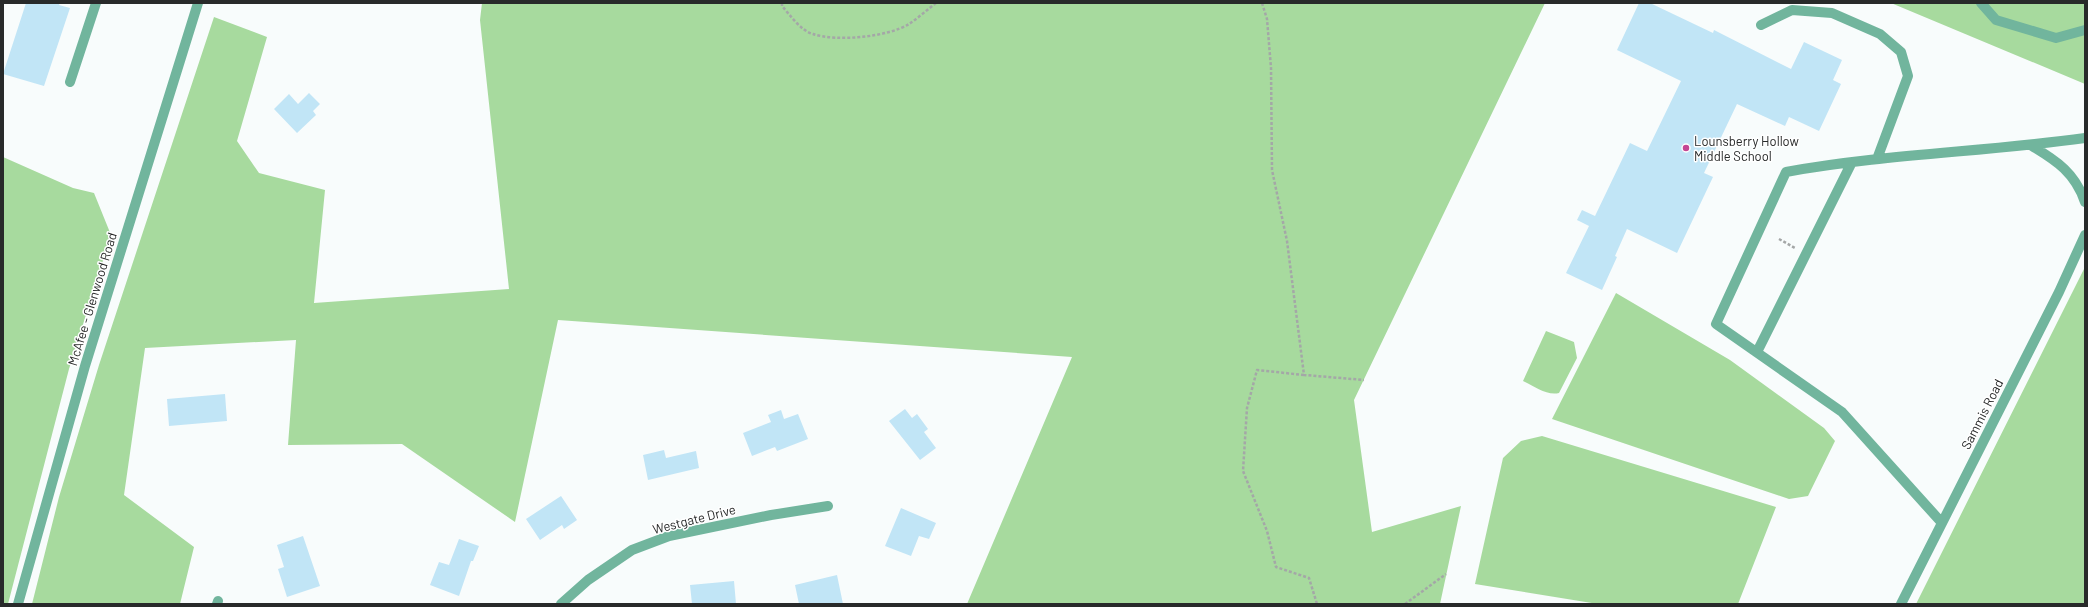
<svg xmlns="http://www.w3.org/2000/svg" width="2088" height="607" font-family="Barlow,sans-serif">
  <rect width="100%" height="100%" fill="#f8fcfc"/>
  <path fill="#a7da9e" d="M 482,3 L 1545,3 L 1354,400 L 1372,532 L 1461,506 L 1440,604 L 967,604 L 1072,357 L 558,320 L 515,522 L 402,444 L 288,445 L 296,340 L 145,348 L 124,495 L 194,547 L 180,604 L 32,604 L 59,497 L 99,365 L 214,17 L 267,37 L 237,141 L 259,173 L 325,190 L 314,303 L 509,289 L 480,20 Z
    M 1891,3 L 2085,3 L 2085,84 Z
    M 3,157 L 73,188 L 94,193 L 111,235 L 69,369 L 8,604 L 3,604 Z
    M 2085,267 L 2085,604 L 1916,604 Z
    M 1616,293 L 1730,360 L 1824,428 L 1835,441 L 1808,496 L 1789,499 L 1552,419 Z
    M 1546,331 L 1574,342 L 1577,358 L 1559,393 C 1547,396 1534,386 1523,381 Z
    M 1542,436 L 1776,507 L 1738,604 L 1598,604 L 1475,584 L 1503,458 L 1521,441 Z"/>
  <path fill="#c1e5f6" d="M 26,3 L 60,3 L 59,5 L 70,8 L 44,86 L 3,74 Z
    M 1639,3 L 1650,3 L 1713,33 L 1714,30 L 1791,69 L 1804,42 L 1842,60 L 1833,80 L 1841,84 L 1819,131 L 1789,117 L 1785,126 L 1737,104 L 1704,173 L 1713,177 L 1677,253 L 1627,229 L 1615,256 L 1617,257 L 1602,290 L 1566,273 L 1589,226 L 1577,220 L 1582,210 L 1595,216 L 1630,143 L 1647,151 L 1681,81 L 1617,50 Z
    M 309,93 L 320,104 L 313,111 L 316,115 L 297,133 L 274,109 L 289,94 L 298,104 Z
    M 225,394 L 227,421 L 169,426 L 167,399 Z
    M 905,409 L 912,418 L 917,414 L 928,429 L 924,432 L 936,448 L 920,460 L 889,421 Z
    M 781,410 L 784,419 L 798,414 L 808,439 L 777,451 L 775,447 L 752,456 L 743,433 L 771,422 L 768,415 Z
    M 664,450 L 666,458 L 696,451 L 699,468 L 648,480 L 643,455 Z
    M 561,496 L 577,520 L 564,529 L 562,525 L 540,540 L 526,519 Z
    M 901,508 L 936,523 L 929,539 L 919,536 L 911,556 L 885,546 Z
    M 303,536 L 320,586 L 287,597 L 278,569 L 284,567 L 277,545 Z
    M 459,539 L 479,546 L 473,561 L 471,561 L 459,596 L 430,585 L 439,562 L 449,565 Z
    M 837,575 L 843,604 L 799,604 L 795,585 Z
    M 734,581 L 736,604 L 692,604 L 690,585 Z"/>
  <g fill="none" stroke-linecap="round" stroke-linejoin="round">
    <path stroke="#a4a7a7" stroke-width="2.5" stroke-dasharray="3 2" stroke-linecap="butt" d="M 782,3 L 782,6 C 790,15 801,31 813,34 C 837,42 888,37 909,24 C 918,18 927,10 936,3
      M 1262,3 L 1267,19 L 1271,68 L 1272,170 L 1287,241 L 1304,375 L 1364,380
      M 1779,239 L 1795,248
      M 1304,375 L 1257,370 L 1247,408 L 1243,471 L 1267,531 L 1276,567 L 1309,578 L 1317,604
      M 1405,604 L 1446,574"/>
    <path stroke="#71b59d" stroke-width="10" d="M 1981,3 L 1996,20 L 2056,38 L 2085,30
      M 1761,25 L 1792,10 L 1832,13 L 1880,34 L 1901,52 L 1908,76 L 1877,159
      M 70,82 L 96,3
      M 2032,146 C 2057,161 2075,173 2085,202
      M 1757,352 L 1852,162
      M 1942,523 L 1842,412 L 1716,324 L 1786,172 C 1885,154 1985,152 2085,138
      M 18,604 L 85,366 L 198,3
      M 217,604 L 218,601
      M 561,604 L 588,580 L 632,550 L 669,536 L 771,515 L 828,506
      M 1901,604 L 2059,292 L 2085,235"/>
  </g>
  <circle fill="#c44694" stroke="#fff" stroke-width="1.5" cx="1686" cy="148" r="4"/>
  <g text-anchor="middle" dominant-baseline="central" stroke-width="3" stroke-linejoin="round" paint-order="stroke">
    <g font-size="13" fill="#282a2a" stroke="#fff" text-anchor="start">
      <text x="1694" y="141">Lounsberry Hollow<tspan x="1694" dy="15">Middle School</tspan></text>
    </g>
    <g font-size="13" fill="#282a2a" stroke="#fff">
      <text transform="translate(92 299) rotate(-73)">McAfee - Glenwood Road</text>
      <text transform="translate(1982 414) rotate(-63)">Sammis Road</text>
      <text transform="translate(694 519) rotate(-14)">Westgate Drive</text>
    </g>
  </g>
  <rect width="2088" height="607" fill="none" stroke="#282a2a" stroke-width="8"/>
</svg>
